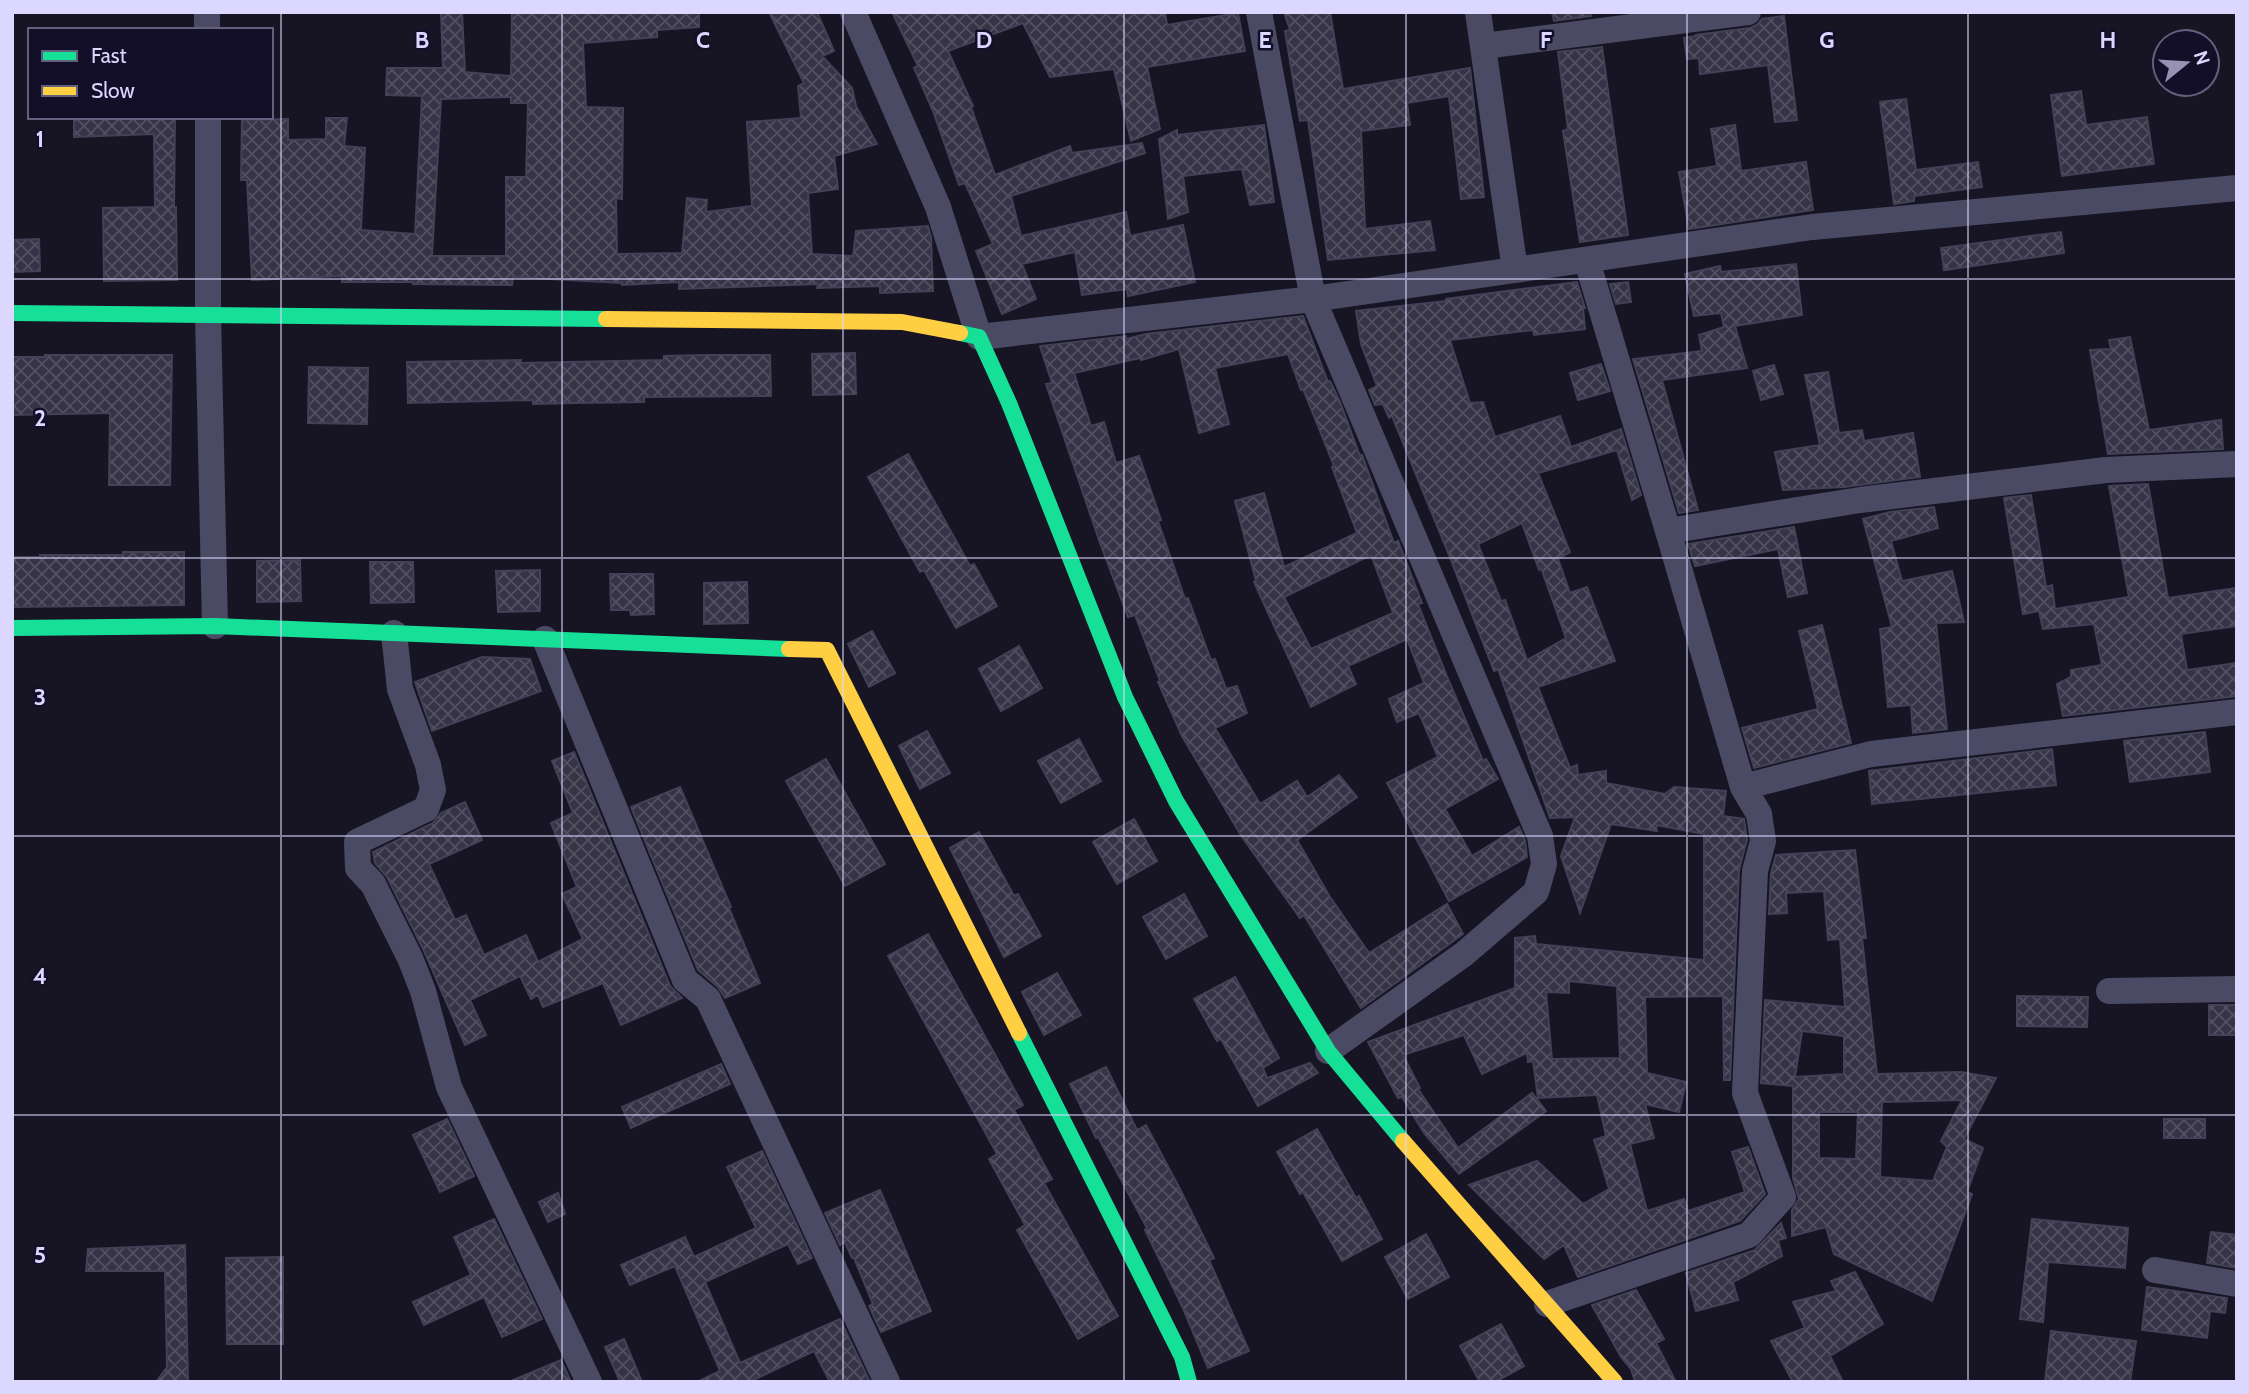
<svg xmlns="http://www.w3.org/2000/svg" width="2249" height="1394" font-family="Cabin,sans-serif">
  <defs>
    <pattern id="building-cross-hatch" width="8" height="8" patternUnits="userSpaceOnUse" patternTransform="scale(1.75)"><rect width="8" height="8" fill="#353345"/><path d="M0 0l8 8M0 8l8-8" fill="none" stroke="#525061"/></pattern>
  </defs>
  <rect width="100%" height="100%" fill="#171523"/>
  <path fill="url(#building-cross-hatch)" stroke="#434057" stroke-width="2" fill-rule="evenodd" d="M 441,12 L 462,12 L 465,72 L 511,76 L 512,12 L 699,12 L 699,27 L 657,30 L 657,37 L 583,43 L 586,107 L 623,108 L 622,199 L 616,198 L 617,254 L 682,253 L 687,198 L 707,200 L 706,212 L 752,206 L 747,122 L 801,118 L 798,86 L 804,83 L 769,12 L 817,12 L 834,51 L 822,56 L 852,88 L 856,106 L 877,144 L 834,156 L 838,189 L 808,193 L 812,254 L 853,256 L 856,231 L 928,226 L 931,237 L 933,291 L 880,293 L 880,286 L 817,288 L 818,284 L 679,289 L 679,282 L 622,285 L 622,283 L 513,277 L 512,285 L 413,284 L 413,282 L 342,282 L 342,276 L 252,280 L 247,180 L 241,180 L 242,120 L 288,119 L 288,140 L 326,139 L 326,118 L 347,118 L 344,146 L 365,148 L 361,230 L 415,234 L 422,96 L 386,95 L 387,68 L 443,68 ZM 511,97 L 511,103 L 528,103 L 526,177 L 506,177 L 506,256 L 432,256 L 441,99 Z
    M 892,12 L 1165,12 L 1167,25 L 1238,13 L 1245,51 L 1147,67 L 1160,129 L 1131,141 L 1114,69 L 1050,77 L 1023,23 L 948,51 L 973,106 L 971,107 L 995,175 L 1070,146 L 1072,153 L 1142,143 L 1145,153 L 1011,196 L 1021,236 L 1126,212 L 1130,236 L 1183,225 L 1195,282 L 1128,296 L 1127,289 L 1082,295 L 1075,252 L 1022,264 L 1036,299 L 1002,314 L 976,251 L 993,244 L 965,183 L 959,185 L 933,111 L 914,68 L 918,66 Z
    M 1284,12 L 1330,12 L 1343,89 L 1470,68 L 1484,197 L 1461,199 L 1449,96 L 1407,103 L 1410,125 L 1361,131 L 1365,229 L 1430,221 L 1435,250 L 1328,260 L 1308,120 L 1300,121 L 1285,31 L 1290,30 Z
    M 1552,12 L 1590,12 L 1591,16 L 1554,21 Z
    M 1784,16 L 1797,120 L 1775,122 L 1768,65 L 1700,74 L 1699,58 L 1687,59 L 1684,38 L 1696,36 L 1696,35 L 1750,28 L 1757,25 L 1762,19 Z
    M 1602,47 L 1628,235 L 1580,242 L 1563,131 L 1568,129 L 1558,52 Z
    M 2081,91 L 2086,125 L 2147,117 L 2154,164 L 2062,176 L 2051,95 Z
    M 1906,99 L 1916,170 L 1978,162 L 1982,187 L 1914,196 L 1914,201 L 1894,204 L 1880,102 Z
    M 74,117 L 175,117 L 174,207 L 176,207 L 177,280 L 104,281 L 103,208 L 155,207 L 154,134 L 74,137 Z
    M 1264,125 L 1274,202 L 1250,205 L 1242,169 L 1183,176 L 1188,212 L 1168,219 L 1159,139 L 1177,130 L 1177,135 Z
    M 1735,125 L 1741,171 L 1806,162 L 1813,210 L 1689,229 L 1679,172 L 1717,166 L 1711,129 Z
    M 2061,232 L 2064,253 L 1944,270 L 1941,248 Z
    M 39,239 L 40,271 L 12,272 L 12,240 Z
    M 1796,264 L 1802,315 L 1735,326 L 1747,368 L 1662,380 L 1698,510 L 1679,513 L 1633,359 L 1702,351 L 1699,335 L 1724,327 L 1721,313 L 1694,316 L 1685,274 L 1720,266 L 1721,272 Z
    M 1577,282 L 1585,308 L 1583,308 L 1585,329 L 1534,335 L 1533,330 L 1450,340 L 1470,403 L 1483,402 L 1495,437 L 1560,416 L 1571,447 L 1621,429 L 1641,495 L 1632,500 L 1617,450 L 1538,473 L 1570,552 L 1558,559 L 1570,593 L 1587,587 L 1615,661 L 1538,687 L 1570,768 L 1577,765 L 1578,775 L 1606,771 L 1606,783 L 1665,794 L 1674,787 L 1726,791 L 1723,816 L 1744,819 L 1747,840 L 1739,870 L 1730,1080 L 1724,1080 L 1723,996 L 1645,997 L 1647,1073 L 1686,1082 L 1679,1112 L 1645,1104 L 1654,1138 L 1630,1144 L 1647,1211 L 1684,1199 L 1688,1211 L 1745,1192 L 1732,1152 L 1748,1147 L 1765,1194 L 1740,1221 L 1578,1277 L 1564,1245 L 1544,1259 L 1469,1185 L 1537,1161 L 1583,1204 L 1609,1189 L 1594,1140 L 1606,1136 L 1597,1095 L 1538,1098 L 1533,1061 L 1528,1062 L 1527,1053 L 1482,1074 L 1464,1035 L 1403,1055 L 1420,1088 L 1418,1089 L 1458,1148 L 1532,1093 L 1546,1111 L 1459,1174 L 1424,1133 L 1402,1097 L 1398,1098 L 1368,1042 L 1515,988 L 1515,938 L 1535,936 L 1536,944 L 1704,960 L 1704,834 L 1656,825 L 1657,831 L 1611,824 L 1580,913 L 1561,856 L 1575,817 L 1550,818 L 1498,669 L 1494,671 L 1449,555 L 1392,416 L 1389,418 L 1383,404 L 1375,405 L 1369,390 L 1377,386 L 1361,344 L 1356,311 L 1446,301 L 1446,299 ZM 1522,523 L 1539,570 L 1541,568 L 1566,638 L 1527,660 L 1505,600 L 1501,601 L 1478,544 ZM 1569,981 L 1617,986 L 1620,1058 L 1552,1059 L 1546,992 L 1569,993 Z
    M 1628,282 L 1631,302 L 1616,304 L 1610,284 Z
    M 1303,316 L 1328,382 L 1330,381 L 1340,402 L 1360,456 L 1362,455 L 1394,543 L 1398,541 L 1422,603 L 1418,604 L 1446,674 L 1483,761 L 1486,759 L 1498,779 L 1445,809 L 1472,856 L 1519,827 L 1525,840 L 1527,857 L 1449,901 L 1387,783 L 1438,757 L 1419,713 L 1397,722 L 1389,699 L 1424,683 L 1407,639 L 1348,666 L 1356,684 L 1311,707 L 1254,582 L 1256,581 L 1235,501 L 1264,493 L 1284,567 L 1357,533 L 1332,467 L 1334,466 L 1303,389 L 1301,390 L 1288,354 L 1215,368 L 1229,424 L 1199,433 L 1179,349 L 1141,360 L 1140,358 L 1074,373 L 1091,426 L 1104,422 L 1116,463 L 1139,456 L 1161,520 L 1158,521 L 1185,599 L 1188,598 L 1211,660 L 1215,659 L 1226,689 L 1237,686 L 1247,713 L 1215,728 L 1260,804 L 1297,781 L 1307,797 L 1339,775 L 1357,797 L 1297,840 L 1330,897 L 1369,953 L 1447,904 L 1463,934 L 1361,1008 L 1304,915 L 1300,918 L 1242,837 L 1182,736 L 1158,682 L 1160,681 L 1135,615 L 1128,617 L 1100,543 L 1046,384 L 1052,383 L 1040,346 L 1126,336 L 1126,339 L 1146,334 ZM 1371,555 L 1393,613 L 1311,649 L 1284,597 Z
    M 2130,337 L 2149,430 L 2221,420 L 2223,449 L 2108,454 L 2090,350 L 2111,349 L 2109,340 Z
    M 855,353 L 856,394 L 813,395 L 812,354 Z
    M 45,355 L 172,355 L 170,485 L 109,485 L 110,413 L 12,415 L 12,357 L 45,357 Z
    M 708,355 L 770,355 L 771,396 L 644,397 L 644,402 L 576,403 L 533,404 L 533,400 L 408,403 L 407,362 L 521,360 L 521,363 L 664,360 L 664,356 Z
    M 1601,364 L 1610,391 L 1578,400 L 1570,373 Z
    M 1774,365 L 1783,394 L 1761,400 L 1753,371 Z
    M 309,367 L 368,368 L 367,424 L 308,423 Z
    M 1828,372 L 1839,433 L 1862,430 L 1864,441 L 1913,433 L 1920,477 L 1844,487 L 1783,490 L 1775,452 L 1820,445 L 1805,375 Z
    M 908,454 L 970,566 L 974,564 L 997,606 L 956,628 L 924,570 L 920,572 L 868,477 Z
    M 2148,484 L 2168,598 L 2237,588 L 2237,626 L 2181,634 L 2187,670 L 2237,663 L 2237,696 L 2063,716 L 2057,684 L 2071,677 L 2071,670 L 2102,665 L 2094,624 L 2043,629 L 2039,611 L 2023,614 L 2004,498 L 2031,495 L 2046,587 L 2052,585 L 2055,609 L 2129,597 L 2109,486 Z
    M 1934,507 L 1938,528 L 1891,541 L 1902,581 L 1952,571 L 1964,622 L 1936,623 L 1947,729 L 1913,733 L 1911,705 L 1888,707 L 1880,629 L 1892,627 L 1863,519 L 1890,512 Z
    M 1794,527 L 1807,593 L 1788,597 L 1778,549 L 1695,566 L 1688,544 Z
    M 123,552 L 184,552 L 184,605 L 12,607 L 12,557 L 40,557 L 40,555 L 123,555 Z
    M 300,560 L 301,601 L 257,602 L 257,561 Z
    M 370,562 L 413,562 L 414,602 L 371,603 Z
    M 540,570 L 540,611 L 498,612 L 496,571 Z
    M 610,574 L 653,574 L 654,614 L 631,615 L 630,610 L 611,610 Z
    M 747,582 L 748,623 L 704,624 L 704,583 Z
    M 1822,625 L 1851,743 L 1754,768 L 1742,728 L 1818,709 L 1799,631 Z
    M 872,631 L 895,673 L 869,687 L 848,644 Z
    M 1019,646 L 1042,688 L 1001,711 L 979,669 Z
    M 482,657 L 530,659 L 541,691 L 432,731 L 415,682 Z
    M 927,731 L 950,773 L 920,789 L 899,746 Z
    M 2205,732 L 2210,772 L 2130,782 L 2124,741 Z
    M 1079,739 L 1101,781 L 1061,803 L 1038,761 Z
    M 2052,749 L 2056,785 L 1872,804 L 1869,771 Z
    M 574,752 L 670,986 L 682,998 L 621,1025 L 603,983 L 543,1007 L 538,995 L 531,999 L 520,976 L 470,1000 L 486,1035 L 465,1045 L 424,951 L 387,877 L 375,863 L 373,852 L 433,823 L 441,813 L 465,802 L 482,840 L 429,864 L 455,920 L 466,915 L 484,955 L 526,935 L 538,962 L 583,939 L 562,894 L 577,887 L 551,823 L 573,813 L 552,761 Z
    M 826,759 L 885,864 L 845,886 L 786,781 Z
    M 680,787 L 731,907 L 729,908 L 760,983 L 725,998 L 718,987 L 698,970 L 631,807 Z
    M 1134,819 L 1157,861 L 1117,884 L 1093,842 Z
    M 979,832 L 1014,896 L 1018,894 L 1041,936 L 1004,957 L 950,848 Z
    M 1855,850 L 1866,938 L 1862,938 L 1877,1074 L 1961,1072 L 1996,1078 L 1964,1139 L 1983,1148 L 1967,1192 L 1972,1194 L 1932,1301 L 1834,1254 L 1826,1227 L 1792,1236 L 1792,1210 L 1799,1199 L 1793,1178 L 1793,1086 L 1761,1083 L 1765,1000 L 1845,1007 L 1840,939 L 1828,940 L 1824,891 L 1786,893 L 1787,913 L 1769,914 L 1771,873 L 1776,855 ZM 1802,1031 L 1844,1036 L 1844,1074 L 1795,1077 ZM 1962,1100 L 1941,1141 L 1947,1147 L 1933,1181 L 1880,1177 L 1882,1102 ZM 1819,1112 L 1858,1112 L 1856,1159 L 1819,1158 Z
    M 1184,894 L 1207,936 L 1166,959 L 1143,917 Z
    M 928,934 L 1023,1105 L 1014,1110 L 1052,1179 L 1044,1183 L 1118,1316 L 1078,1339 L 1017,1230 L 1025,1225 L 989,1159 L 997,1154 L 888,956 Z
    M 1057,973 L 1081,1015 L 1044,1035 L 1022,992 Z
    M 1235,977 L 1279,1058 L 1263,1068 L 1267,1078 L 1310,1063 L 1318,1073 L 1258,1106 L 1221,1039 L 1217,1041 L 1194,999 Z
    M 2017,996 L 2088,997 L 2087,1027 L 2017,1026 Z
    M 2209,1005 L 2237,1005 L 2237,1035 L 2209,1035 Z
    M 721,1064 L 730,1084 L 631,1128 L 622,1107 Z
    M 1106,1067 L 1137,1130 L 1146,1125 L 1180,1189 L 1214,1258 L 1209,1260 L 1249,1351 L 1208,1368 L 1182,1306 L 1145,1230 L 1147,1228 L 1098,1137 L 1096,1138 L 1070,1084 Z
    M 447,1119 L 474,1176 L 440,1192 L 413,1135 Z
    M 2164,1119 L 2205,1119 L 2205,1138 L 2164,1138 Z
    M 1317,1129 L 1356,1198 L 1359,1196 L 1382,1239 L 1342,1261 L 1303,1192 L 1300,1194 L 1277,1152 Z
    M 762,1151 L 812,1258 L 798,1264 L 788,1244 L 705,1282 L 740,1363 L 840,1319 L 870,1382 L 830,1382 L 814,1351 L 749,1382 L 697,1382 L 720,1371 L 675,1266 L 630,1285 L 621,1265 L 685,1237 L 694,1257 L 756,1228 L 727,1167 Z
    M 880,1190 L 931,1311 L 881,1332 L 869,1306 L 873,1304 L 854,1258 L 852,1258 L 845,1242 L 840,1245 L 825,1213 Z
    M 558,1193 L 565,1214 L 548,1222 L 539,1202 Z
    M 494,1219 L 542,1319 L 502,1337 L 484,1297 L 424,1325 L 413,1302 L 471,1275 L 454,1237 Z
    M 2032,1219 L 2128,1228 L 2125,1268 L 2048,1262 L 2043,1322 L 2020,1319 Z
    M 1781,1223 L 1786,1238 L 1778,1240 L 1782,1256 L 1733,1282 L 1738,1300 L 1696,1311 L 1686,1273 L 1755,1250 Z
    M 2211,1232 L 2237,1235 L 2237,1268 L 2207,1263 Z
    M 1426,1234 L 1449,1277 L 1408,1299 L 1385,1257 Z
    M 185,1245 L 188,1382 L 156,1382 L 167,1367 L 165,1271 L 86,1271 L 88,1249 Z
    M 283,1257 L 283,1344 L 227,1344 L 226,1258 Z
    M 1855,1272 L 1883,1324 L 1830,1356 L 1843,1382 L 1793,1382 L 1771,1341 L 1805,1328 L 1793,1302 L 1836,1291 L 1831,1281 Z
    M 2147,1287 L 2227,1298 L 2225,1313 L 2210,1311 L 2207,1338 L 2142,1330 Z
    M 1636,1290 L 1664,1339 L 1656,1343 L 1676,1382 L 1635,1382 L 1631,1369 L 1621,1357 L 1592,1305 Z
    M 1501,1324 L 1524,1366 L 1495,1382 L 1480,1382 L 1460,1346 Z
    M 2051,1331 L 2136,1341 L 2130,1382 L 2045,1382 Z
    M 624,1339 L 642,1382 L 620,1382 L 605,1347 Z
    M 561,1360 L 571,1382 L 511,1382 L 511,1381 Z"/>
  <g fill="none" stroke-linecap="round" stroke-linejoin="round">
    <path stroke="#4a4a64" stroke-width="26" d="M 207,12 L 207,30
      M 853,12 L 938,207 L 979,337 L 1313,299 L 1812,227 L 2237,188
      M 1259,12 L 1313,299 L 1540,836 L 1544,864 L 1536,892 L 1464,954 L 1328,1051
      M 1478,12 L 1515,270
      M 1484,46 L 1748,12
      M 208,117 L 208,315 L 215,626
      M 1587,261 L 1668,531 L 1860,500 L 2106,470 L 2237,464
      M 1668,531 L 1743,787 L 1871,754 L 2237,712
      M 394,633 L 400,689 L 428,765 L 433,790 L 426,809 L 357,842 L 358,868 L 373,884 L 410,958 L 423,991 L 449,1087 L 589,1382
      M 545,639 L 685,980 L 708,999 L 887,1382
      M 2109,991 L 2237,989
      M 2155,1270 L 2237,1284
      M 1547,1304 L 1749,1235 L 1783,1197 L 1745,1093 L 1755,871 L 1763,841 L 1759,814 L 1743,787"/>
    <path stroke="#16e098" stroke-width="16" d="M 12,313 L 606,319
      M 960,333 L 979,337 L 1009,403 L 1125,697 L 1176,801 L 1328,1051 L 1403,1141
      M 12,628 L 215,626 L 789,649
      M 1019,1033 L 1182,1357 L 1189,1382"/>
    <path stroke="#ffcf43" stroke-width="16" d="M 606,319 L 902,322 L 960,333
      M 789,649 L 827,650 L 1019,1033
      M 1403,1141 L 1615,1382"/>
  </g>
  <path fill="none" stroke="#dbd7ff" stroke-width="2" stroke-opacity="0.55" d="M 281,12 L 281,1382M 562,12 L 562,1382M 843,12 L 843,1382M 1124,12 L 1124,1382M 1406,12 L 1406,1382M 1687,12 L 1687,1382M 1968,12 L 1968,1382M 12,279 L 2237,279M 12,558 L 2237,558M 12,836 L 2237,836M 12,1115 L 2237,1115"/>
  <g font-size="23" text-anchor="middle" font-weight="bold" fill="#dbd7ff" stroke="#130f29" stroke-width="5" stroke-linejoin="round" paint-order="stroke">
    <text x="422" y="48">B</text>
    <text x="703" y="48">C</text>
    <text x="984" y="48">D</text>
    <text x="1265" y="48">E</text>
    <text x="1546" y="48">F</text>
    <text x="1827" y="48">G</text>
    <text x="2108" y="48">H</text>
    <text x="40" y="147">1</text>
    <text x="40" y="426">2</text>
    <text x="40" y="705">3</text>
    <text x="40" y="984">4</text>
    <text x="40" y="1263">5</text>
  </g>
  <rect width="2249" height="1394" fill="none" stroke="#dbd7ff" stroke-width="28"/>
  <rect x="28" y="28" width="245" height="91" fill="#130f29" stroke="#635f7f" stroke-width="2"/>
  <rect x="42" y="51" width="35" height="10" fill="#16e098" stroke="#635f7f" stroke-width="2"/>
  <text x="91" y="63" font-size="21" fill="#dbd7ff">Fast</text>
  <rect x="42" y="86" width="35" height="10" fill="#ffcf43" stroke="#635f7f" stroke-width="2"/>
  <text x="91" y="98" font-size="21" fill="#dbd7ff">Slow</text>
  <g transform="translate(2186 63) rotate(72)"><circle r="33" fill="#130f29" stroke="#635f7f" stroke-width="2"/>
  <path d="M0-5L12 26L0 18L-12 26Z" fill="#9693b2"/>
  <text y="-10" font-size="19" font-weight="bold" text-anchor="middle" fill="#dbd7ff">N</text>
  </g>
</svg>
